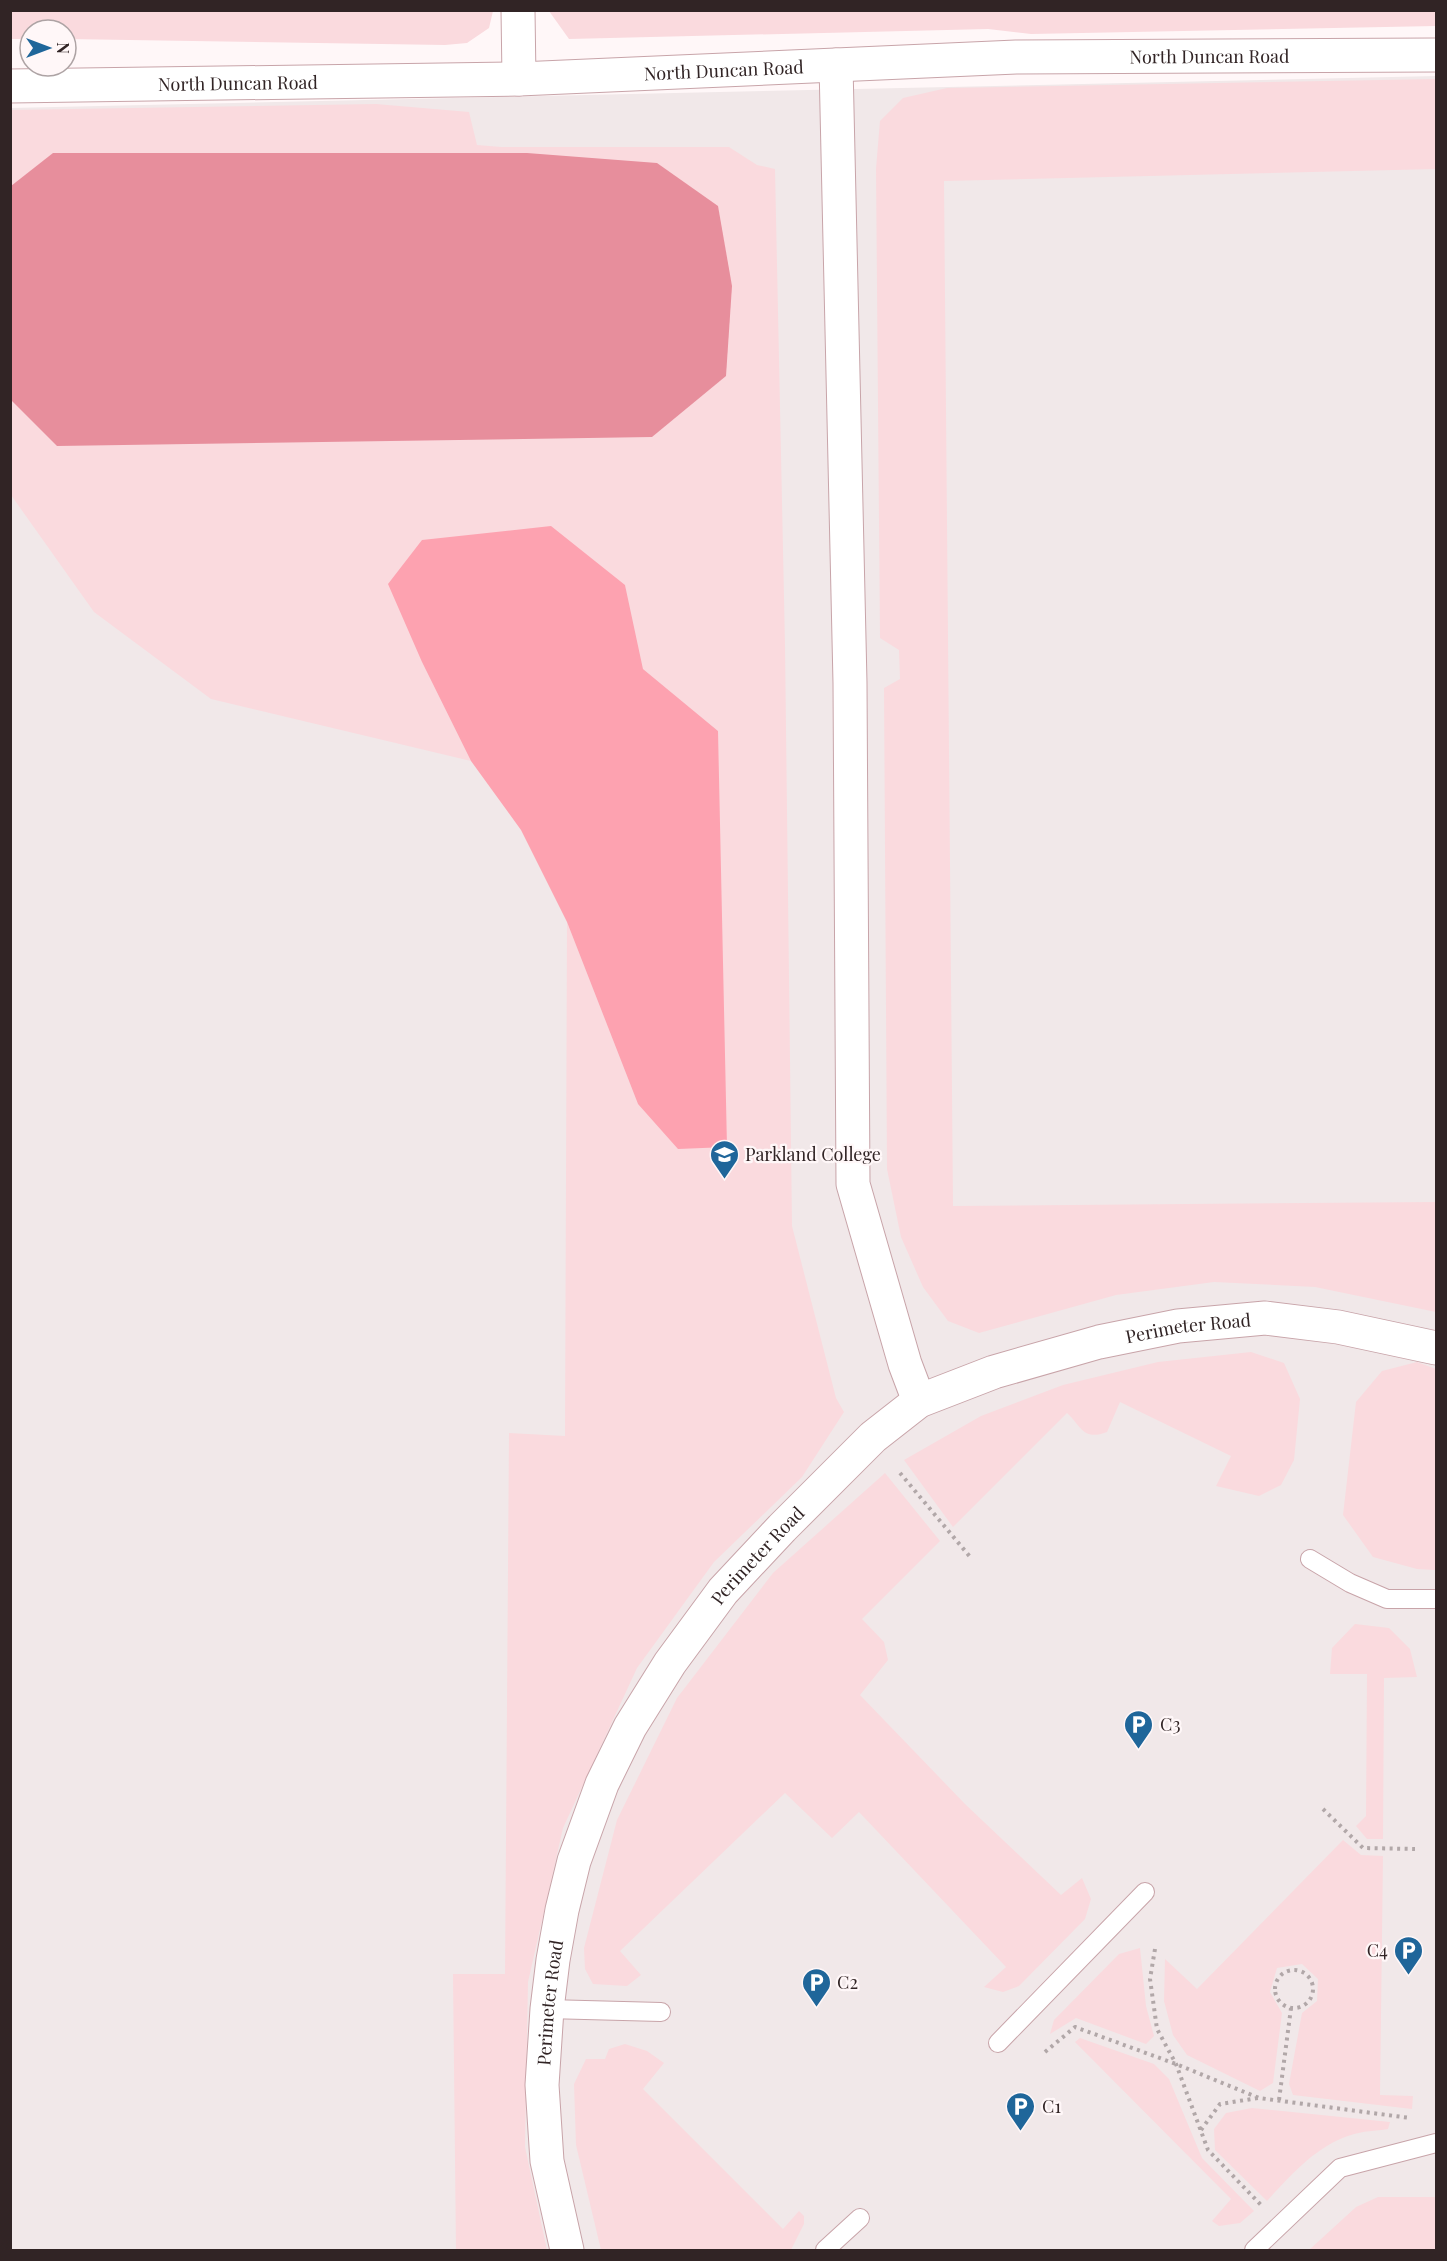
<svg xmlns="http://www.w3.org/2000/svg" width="1447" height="2261" font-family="'Playfair Display',serif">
  <rect width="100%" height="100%" fill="#fff7f8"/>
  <path fill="#f1e8e9" d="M 1436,76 L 1436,2250 L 11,2250 L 10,108 Z"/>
  <path fill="#fadade" d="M 1436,10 L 1436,26 L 1031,34 L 988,29 L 569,39 L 549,11 Z
    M 10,11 L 11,10 L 493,11 L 489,28 L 467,43 L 445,45 L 66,39 L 66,30 L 30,30 L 30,39 L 11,39 Z
    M 1436,79 L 1436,169 L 944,181 L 953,1206 L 1436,1202 L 1436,1312 L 1315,1287 L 1214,1282 L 1116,1295 L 979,1333 L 948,1321 L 923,1287 L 901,1237 L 887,1169 L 884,688 L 900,679 L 899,650 L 880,638 L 876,169 L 880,121 L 903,98 L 947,88 Z
    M 376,104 L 469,112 L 477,145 L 501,147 L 729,147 L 757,165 L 775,169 L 785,645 L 792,1226 L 836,1398 L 844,1412 L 802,1477 L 714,1562 L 637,1668 L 563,1828 L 528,1982 L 525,2147 L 547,2250 L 456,2250 L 453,1974 L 505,1974 L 509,1433 L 565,1436 L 567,922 L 638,1104 L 718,731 L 643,669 L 625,585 L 422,662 L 471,761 L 211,699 L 94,612 L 11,495 L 10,110 Z
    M 1251,1352 L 1284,1363 L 1300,1399 L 1294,1460 L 1281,1485 L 1259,1496 L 1216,1486 L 1231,1456 L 1120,1402 L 1107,1432 C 1083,1441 1082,1427 1067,1413 L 953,1527 L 904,1460 L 981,1416 L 1063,1385 L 1158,1362 Z
    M 1417,1362 L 1436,1369 L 1436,1570 L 1417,1569 L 1373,1557 L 1343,1515 L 1356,1402 L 1382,1371 Z
    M 885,1473 L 940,1541 L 862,1619 L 884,1642 L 888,1660 L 860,1695 L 965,1804 L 1061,1895 L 1082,1878 L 1091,1899 L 1085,1919 L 1019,1986 L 1003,1992 L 984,1987 L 1006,1967 L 859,1812 L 832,1838 L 785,1793 L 620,1951 L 641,1975 L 627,1986 L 593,1984 L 585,1969 L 584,1948 L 617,1820 L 677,1698 L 773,1573 Z
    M 1355,1624 L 1389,1628 L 1410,1649 L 1417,1677 L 1384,1678 L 1383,1839 L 1367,1839 L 1356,1826 L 1366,1816 L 1367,1674 L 1330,1674 L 1332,1648 Z
    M 1343,1840 L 1361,1855 L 1383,1856 L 1380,2095 L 1413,2096 L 1412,2109 L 1293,2095 L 1289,2084 L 1302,2013 L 1317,2001 L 1318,1979 L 1302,1964 L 1277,1968 L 1270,1992 L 1282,2013 L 1273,2083 L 1260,2091 L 1187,2055 L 1173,2035 L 1164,2001 L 1165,1959 L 1197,1989 Z
    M 1140,1948 L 1146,2006 L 1154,2036 L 1146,2044 L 1076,2018 L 1050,2034 L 1054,2020 L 1119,1954 Z
    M 1080,2038 L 1154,2064 L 1169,2079 L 1202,2158 L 1254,2211 L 1240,2223 L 1219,2226 L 1212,2221 L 1231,2199 L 1075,2042 Z
    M 625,2044 L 647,2051 L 664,2063 L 643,2089 L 783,2229 L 799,2211 L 804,2216 L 804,2224 L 791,2250 L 601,2250 L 576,2145 L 574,2084 L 586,2059 L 605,2059 L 609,2049 Z
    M 1252,2108 L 1390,2122 L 1388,2129 C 1376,2131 1362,2131 1351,2135 C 1317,2145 1290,2176 1267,2201 L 1215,2150 L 1214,2129 L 1226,2113 Z
    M 1378,2197 L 1436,2197 L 1436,2250 L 1309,2250 L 1356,2207 Z"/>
  <path fill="#fda2b0" d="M 551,526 L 625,585 L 643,669 L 718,731 L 727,1147 L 678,1149 L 638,1104 L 567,922 L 521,830 L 471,761 L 422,662 L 388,584 L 422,540 Z"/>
  <path fill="#e78e9c" d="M 53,153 L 527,153 L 657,163 L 718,206 L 732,286 L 726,376 L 652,437 L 57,446 L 10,399 L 11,186 Z"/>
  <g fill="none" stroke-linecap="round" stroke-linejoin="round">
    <defs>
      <path id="service" d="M 1310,1559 L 1350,1583 L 1387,1599 L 1436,1599
        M 547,2009 L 661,2012
        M 998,2043 L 1145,1892
        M 825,2250 L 860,2218
        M 1254,2250 L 1340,2168 L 1436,2143"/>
      <g id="minor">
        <path d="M 518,10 L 519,79"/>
        <path d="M 836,65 L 850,683 L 853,1184 L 905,1364 L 919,1401"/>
        <path id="s1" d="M 10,86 L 519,79 L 1016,57 L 1436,55"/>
        <path id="s2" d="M 567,2250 L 547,2161 L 542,2085 L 547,2009 L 553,1960 L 562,1910 L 574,1861 L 602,1784 L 630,1727 L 670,1663 L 723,1591 L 782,1528 L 873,1437 L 919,1401 L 994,1372 L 1099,1342 L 1178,1326 L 1265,1318 L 1338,1327 L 1436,1348"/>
      </g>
    </defs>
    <use href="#service" stroke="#c8a4a9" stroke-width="20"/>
    <use href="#minor" stroke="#c8a4a9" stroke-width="35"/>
    <path stroke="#b1a7a8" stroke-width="4" stroke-dasharray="3 4.5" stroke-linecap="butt" d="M 900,1473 L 971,1558
      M 1323,1809 L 1363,1848 L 1415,1849
      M 1155,1949 L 1150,1979 L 1157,2029 L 1176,2064 L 1208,2150 L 1261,2205
      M1275 1989a19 19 0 1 1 38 0a19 19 0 1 1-38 0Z
      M 1045,2052 L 1075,2027 L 1176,2064 L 1259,2098 L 1410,2118
      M 1279,2100 L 1291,2008
      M 1201,2130 L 1220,2104 L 1258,2098"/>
    <use href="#service" stroke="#fff" stroke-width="18"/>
    <use href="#minor" stroke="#fff" stroke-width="33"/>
  </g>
  <defs>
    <symbol id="university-pin" viewBox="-11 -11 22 30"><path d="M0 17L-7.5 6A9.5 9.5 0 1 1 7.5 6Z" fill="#1f669a" stroke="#fff7f8"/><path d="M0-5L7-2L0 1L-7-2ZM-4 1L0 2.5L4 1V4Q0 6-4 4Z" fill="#fff"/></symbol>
    <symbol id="parking-pin" viewBox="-11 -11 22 30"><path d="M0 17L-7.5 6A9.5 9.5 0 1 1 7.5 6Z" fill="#1f669a" stroke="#fff7f8"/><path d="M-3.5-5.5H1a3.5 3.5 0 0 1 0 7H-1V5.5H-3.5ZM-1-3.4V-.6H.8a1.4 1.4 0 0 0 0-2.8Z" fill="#fff"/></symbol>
  </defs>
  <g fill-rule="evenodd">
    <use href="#university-pin" x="708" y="1138" width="33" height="45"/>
    <use href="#parking-pin" x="1122" y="1708" width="33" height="45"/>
    <use href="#parking-pin" x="1392" y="1934" width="33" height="45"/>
    <use href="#parking-pin" x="800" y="1966" width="33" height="45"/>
    <use href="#parking-pin" x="1004" y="2090" width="33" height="45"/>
  </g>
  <g text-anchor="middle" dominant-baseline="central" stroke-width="4.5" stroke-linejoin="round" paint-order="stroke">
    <g font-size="18" fill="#312425" stroke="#fff7f8">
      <text stroke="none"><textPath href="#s1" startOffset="1200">North Duncan Road</textPath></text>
      <text stroke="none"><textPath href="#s1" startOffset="714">North Duncan Road</textPath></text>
      <text stroke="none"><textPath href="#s1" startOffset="228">North Duncan Road</textPath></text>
      <text stroke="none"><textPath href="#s2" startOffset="1258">Perimeter Road</textPath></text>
      <text stroke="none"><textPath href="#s2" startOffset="754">Perimeter Road</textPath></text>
      <text stroke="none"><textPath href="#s2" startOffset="250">Perimeter Road</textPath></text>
    </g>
    <g font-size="18" fill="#312425" stroke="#fff7f8" text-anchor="start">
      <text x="745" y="1154">Parkland College</text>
      <text x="1160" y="1724">C3</text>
      <text x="1388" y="1950" text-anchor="end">C4</text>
      <text x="837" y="1982">C2</text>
      <text x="1042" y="2106">C1</text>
    </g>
  </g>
  <rect width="1447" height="2261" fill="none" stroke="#312425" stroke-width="24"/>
  <g transform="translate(48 48) rotate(90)"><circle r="28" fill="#fff7f8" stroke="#ada3a4" stroke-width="1.5"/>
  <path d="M0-4.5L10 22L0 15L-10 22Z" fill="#1f669a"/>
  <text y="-9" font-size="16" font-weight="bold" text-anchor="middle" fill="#312425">N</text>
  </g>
</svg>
